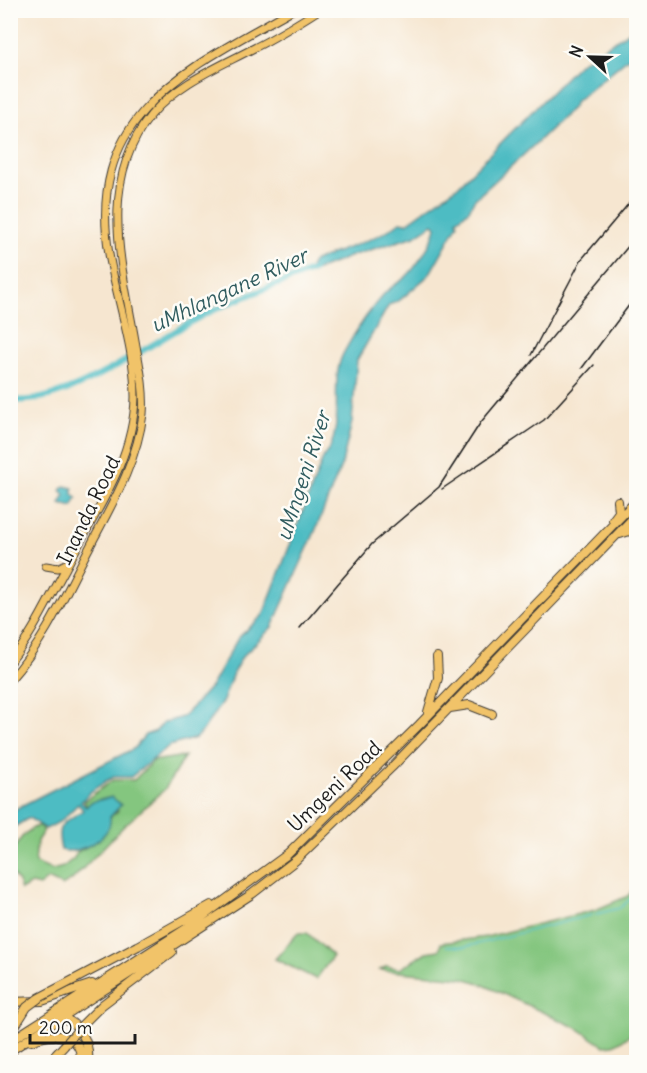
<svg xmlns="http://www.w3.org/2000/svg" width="647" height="1073" font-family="Delius,sans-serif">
  <rect width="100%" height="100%" fill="#fdfcf7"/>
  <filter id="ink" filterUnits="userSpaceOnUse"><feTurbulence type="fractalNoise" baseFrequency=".0167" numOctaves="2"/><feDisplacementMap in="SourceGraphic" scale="12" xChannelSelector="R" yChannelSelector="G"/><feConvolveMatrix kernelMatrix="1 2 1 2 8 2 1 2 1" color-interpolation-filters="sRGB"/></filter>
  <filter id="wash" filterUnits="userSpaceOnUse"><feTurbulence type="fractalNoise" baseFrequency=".008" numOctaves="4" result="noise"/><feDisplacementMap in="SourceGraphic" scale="24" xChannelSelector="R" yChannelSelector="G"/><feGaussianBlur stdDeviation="1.35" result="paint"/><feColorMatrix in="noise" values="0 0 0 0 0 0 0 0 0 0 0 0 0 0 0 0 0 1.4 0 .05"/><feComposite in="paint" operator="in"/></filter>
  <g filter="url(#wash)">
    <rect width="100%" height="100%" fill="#f6e6d0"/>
    <path fill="#84c67f" stroke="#50714e" stroke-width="1.5" d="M 185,756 L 165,789 L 124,826 L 72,880 L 62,886 L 48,879 L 39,886 L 31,884 L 21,890 L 17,880 L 11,873 C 10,851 19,834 39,825 L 44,830 L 37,841 L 35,863 L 52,870 L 63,867 L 74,858 L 77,852 L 90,845 L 110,817 L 118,811 L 112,797 L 86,806 L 84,801 L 113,780 L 134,780 L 153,761 Z
      M 636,886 L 636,1032 L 614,1045 L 604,1046 L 577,1028 L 477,982 L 462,978 L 380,970 L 387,966 L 400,969 L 426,952 L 439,950 L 441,943 L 486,937 L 595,910 L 628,896 Z
      M 298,933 L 307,933 L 333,956 L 316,979 L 275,959 Z"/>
    <path fill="#4dbcc3" stroke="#346c70" stroke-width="1.5" d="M 636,27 L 636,54 L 633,54 L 575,102 L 572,108 L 531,148 L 474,200 L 469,210 L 457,220 L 458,224 L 429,275 L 400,300 L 389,305 L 357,360 L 352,422 L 342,464 L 314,534 L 272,627 L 242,657 L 233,673 L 223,701 L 201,733 L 196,738 L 169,746 L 131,777 L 114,777 L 106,781 L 89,793 L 81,802 L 86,807 L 91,802 L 112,797 L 121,805 L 110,817 C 113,838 79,855 61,850 C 55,822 62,825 83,810 L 78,804 L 61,821 L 46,829 L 29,818 L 11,829 L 11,813 L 19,807 L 135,748 L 145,735 L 156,731 L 163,723 L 182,717 L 193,706 L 211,686 L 238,638 L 263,615 L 324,456 C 347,430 328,384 343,354 C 354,334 368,311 384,294 C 390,288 395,284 402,280 C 414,272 434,240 436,227 L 433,224 L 415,236 L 354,255 L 307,274 L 313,262 C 340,249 378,240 400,222 L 407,223 L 458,186 L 580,63 Z
      M 65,486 L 73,488 L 73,494 L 77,498 L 72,507 L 60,504 L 65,495 L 61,490 Z"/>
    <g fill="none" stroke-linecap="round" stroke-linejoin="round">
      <path stroke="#4dbcc3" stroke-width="1.5" d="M 446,946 L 465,947 L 620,908 L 636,894"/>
      <path stroke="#4dbcc3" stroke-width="6" d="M 10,400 C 66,407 149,344 198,318 C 234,299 275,286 313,270"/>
    </g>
  </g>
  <g filter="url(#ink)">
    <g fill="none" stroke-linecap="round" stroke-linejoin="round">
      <defs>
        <path id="major" d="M 46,566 L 58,568 L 68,563
          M 10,662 C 33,634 48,600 66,568 C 94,514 134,460 135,397 C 135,349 117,301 109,254 C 85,112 190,68 292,10
          M 10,680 C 43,643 63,599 85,556 C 108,511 137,465 143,414 C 145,391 140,368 136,346 C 123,269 96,183 151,115 C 179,82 219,67 256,47 C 278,36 298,23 319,10"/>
        <path id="highway" d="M 613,520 L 619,512 L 618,501
          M 620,534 L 636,529
          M 450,708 L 469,705 L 492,714
          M 428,712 L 438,678 L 437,657
          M 138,946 L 211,905
          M 10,1002 L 42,1001 L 92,984
          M 59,1017 C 80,1022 90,1042 88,1062
          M 83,1024 L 102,1005 L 172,952
          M 10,1041 L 187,928 L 288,854 L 419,725 L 636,501
          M 31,1041 C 52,1033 83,1031 81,1062
          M 10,1051 L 252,894 L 296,860 L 392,767 L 636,515
          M 10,1053 L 17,1062
          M 49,1062 L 64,1046"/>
      </defs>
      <use href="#major" stroke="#3d3a37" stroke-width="9"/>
      <use href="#highway" stroke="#3d3a37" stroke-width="10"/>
      <use href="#major" stroke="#f1c369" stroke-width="7"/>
      <use href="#highway" stroke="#f1c369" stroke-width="8"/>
      <path stroke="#1c1c1c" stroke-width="1.5" d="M 635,322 L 636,320
        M 531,355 L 581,260 L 636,195
        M 582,368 L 636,296
        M 442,489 L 544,420 L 594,365
        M 300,628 L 372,544 L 439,487 L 481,422 L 636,237"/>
      <defs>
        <path id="highway-bridge" d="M 10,1034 L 27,1007 L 39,998 L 138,946
          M 64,1046 L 83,1024"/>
      </defs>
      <use href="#highway-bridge" stroke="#3d3a37" stroke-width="10" stroke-linecap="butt"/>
      <use href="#highway-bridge" stroke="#f1c369" stroke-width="8"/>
    </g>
  </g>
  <g text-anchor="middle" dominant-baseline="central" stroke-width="5" stroke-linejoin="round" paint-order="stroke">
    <g font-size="20" fill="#1c1c1c" stroke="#fdfcf7">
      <text transform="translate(88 510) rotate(-64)">Inanda Road</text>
      <text transform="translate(334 786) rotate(-44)">Umgeni Road</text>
    </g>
    <g font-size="21" font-style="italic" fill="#305c5f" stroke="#fdfcf7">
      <text transform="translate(229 290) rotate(-25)">uMhlangane River</text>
      <text transform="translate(303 476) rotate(-72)">uMngeni River</text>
    </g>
  </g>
  <rect width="647" height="1073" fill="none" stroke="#fdfcf7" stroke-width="36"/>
  <g transform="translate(590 57) rotate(292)" stroke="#fdfcf7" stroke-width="4.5" paint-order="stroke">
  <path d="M0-4.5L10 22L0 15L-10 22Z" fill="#1c1c1c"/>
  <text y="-9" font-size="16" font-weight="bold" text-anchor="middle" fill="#1c1c1c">N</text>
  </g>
  <path d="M30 1034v9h105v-9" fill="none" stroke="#1c1c1c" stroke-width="3"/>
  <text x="39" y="1034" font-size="18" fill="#1c1c1c" stroke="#fdfcf7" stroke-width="4.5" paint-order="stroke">200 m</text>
</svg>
